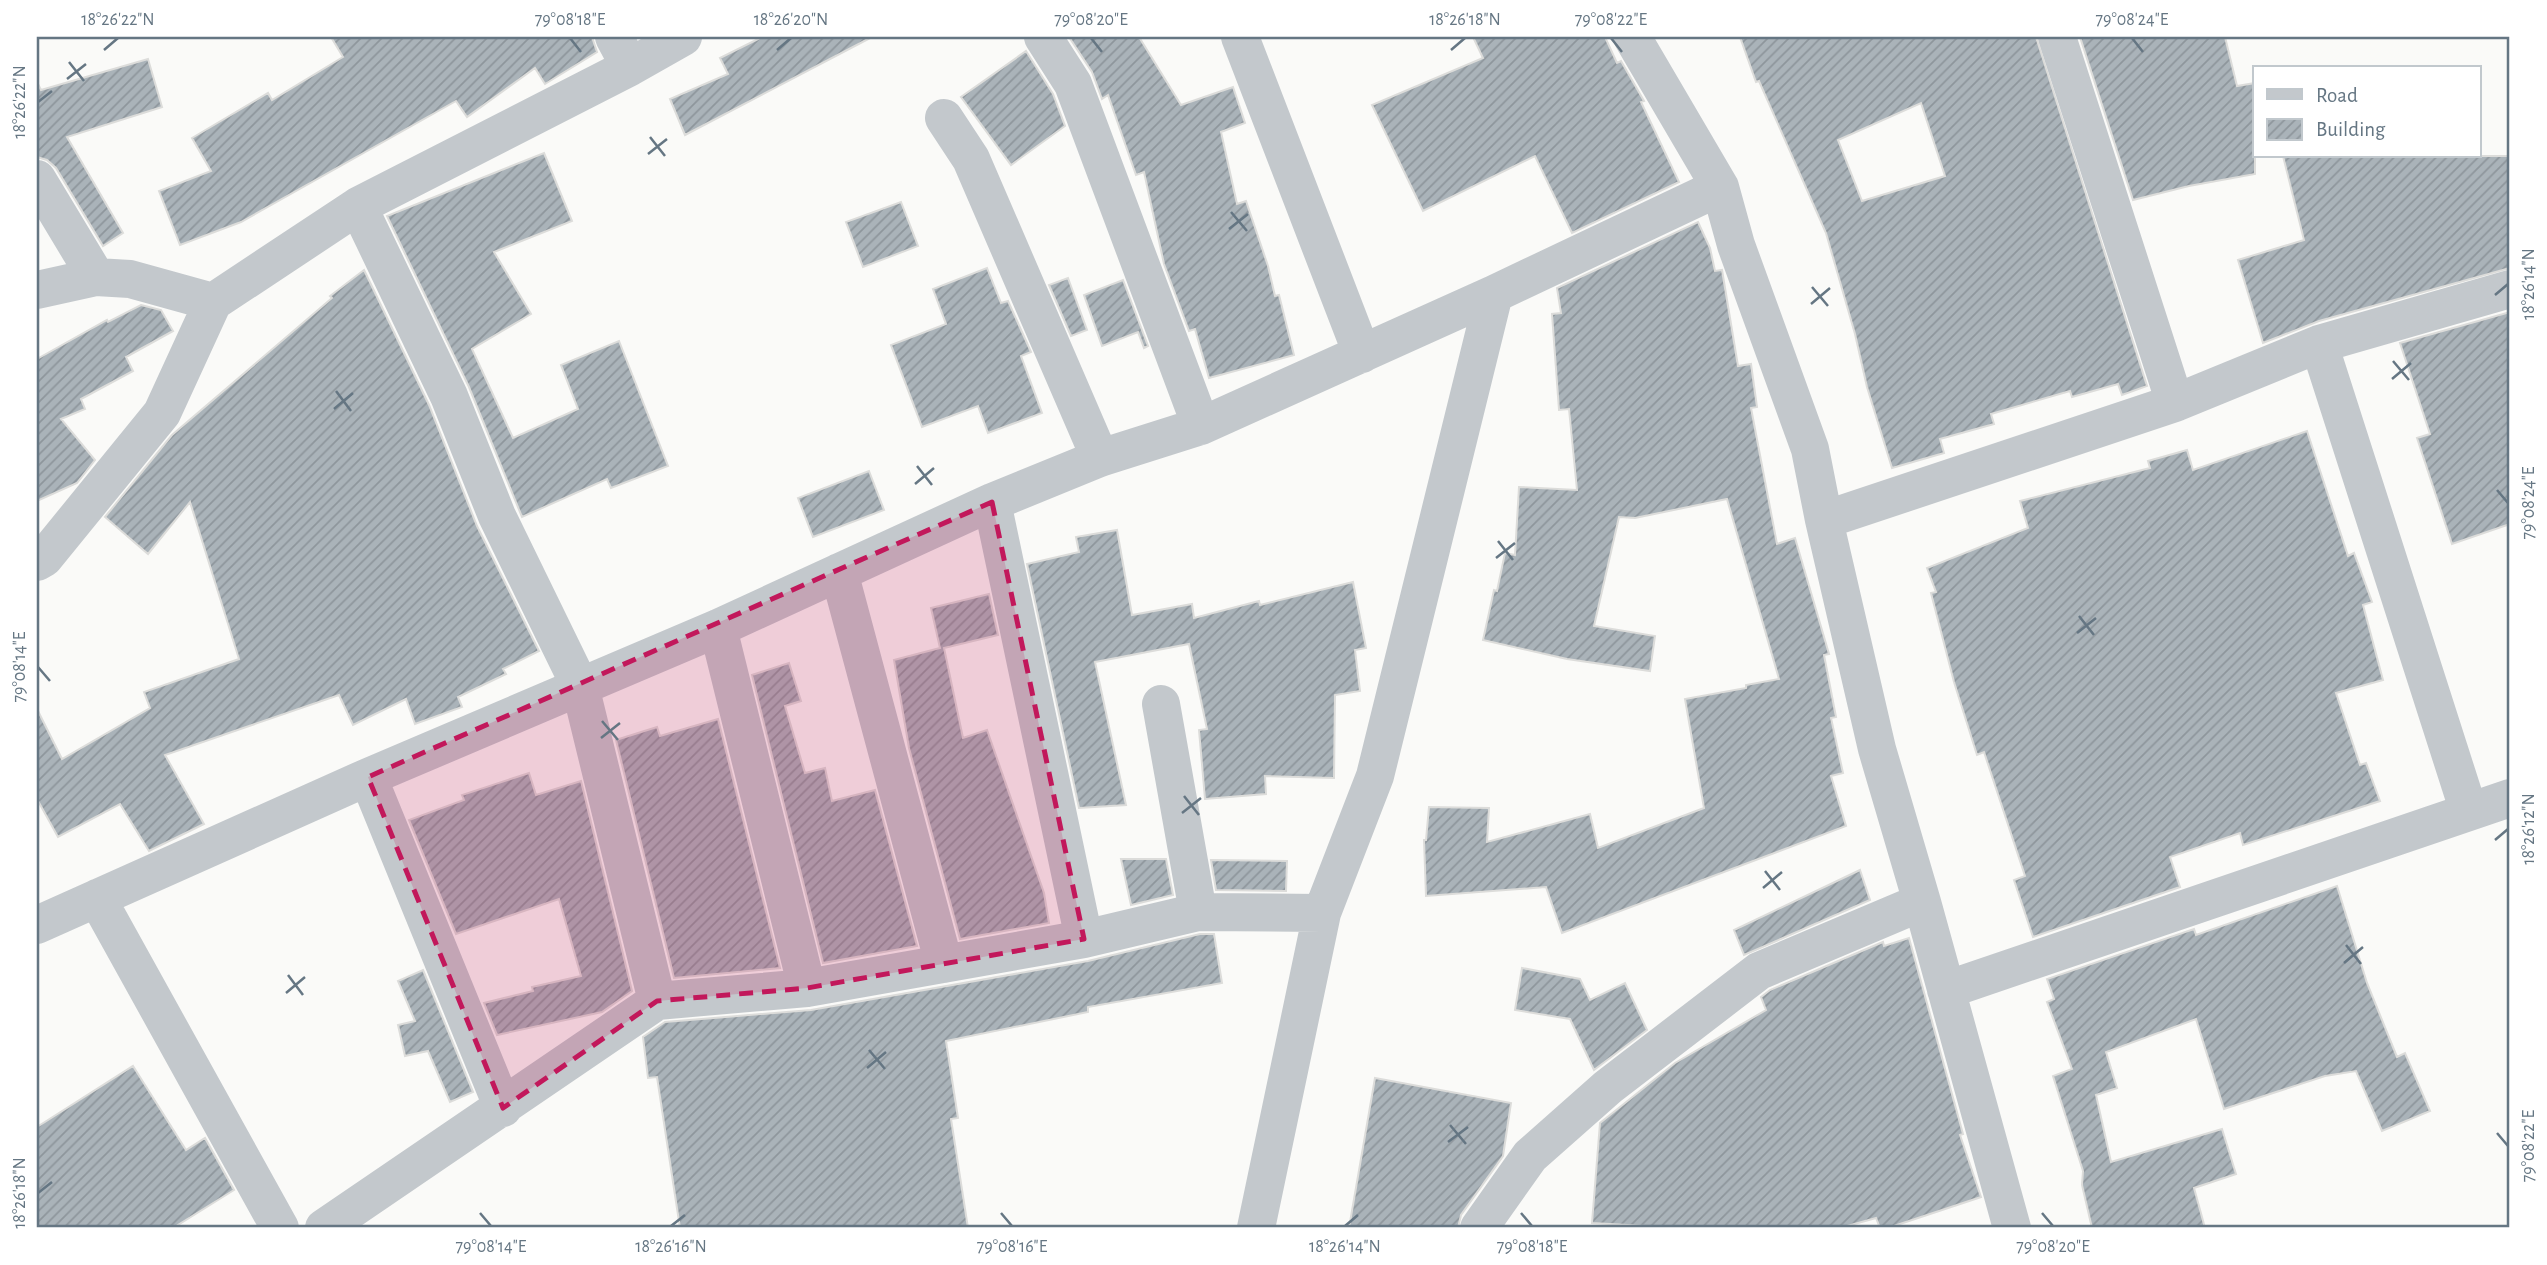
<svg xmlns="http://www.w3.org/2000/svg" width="2547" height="1265" font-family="'Alegreya Sans',sans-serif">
  <defs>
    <pattern id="building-hatch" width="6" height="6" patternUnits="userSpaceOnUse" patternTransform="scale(1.75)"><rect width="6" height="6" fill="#aab3b9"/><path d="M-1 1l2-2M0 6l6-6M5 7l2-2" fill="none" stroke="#8e969c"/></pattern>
  </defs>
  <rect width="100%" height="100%" fill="#fafaf8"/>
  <path fill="url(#building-hatch)" stroke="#dcdcda" stroke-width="2" fill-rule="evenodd" d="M 331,37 L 592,37 L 597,52 L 545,84 L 535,68 L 467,117 L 456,101 L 241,222 L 180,245 L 159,191 L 211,171 L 192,138 L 268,93 L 272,100 L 343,57 Z
    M 762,37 L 872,37 L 685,135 L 670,99 L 728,74 L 720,58 Z
    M 1069,37 L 1139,37 L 1181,105 L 1233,87 L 1245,123 L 1221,132 L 1237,204 L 1246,201 L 1268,266 L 1275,296 L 1279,295 L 1294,355 L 1209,378 L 1195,329 L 1189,331 L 1164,264 L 1144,172 L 1136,175 L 1108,95 L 1102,99 L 1092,72 Z
    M 1473,37 L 1605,37 L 1617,63 L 1621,61 L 1644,101 L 1641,102 L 1679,182 L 1572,233 L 1535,156 L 1423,211 L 1372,105 L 1483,58 Z
    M 1740,37 L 2036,37 L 2147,386 L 2122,395 L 2118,384 L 2072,397 L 2070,391 L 1991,414 L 1994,424 L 1940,439 L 1944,453 L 1892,468 L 1867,387 L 1855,334 L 1826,233 L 1759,81 L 1756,82 ZM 1921,103 L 1945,176 L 1862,201 L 1838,140 Z
    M 2080,37 L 2225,37 L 2237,86 L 2255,83 L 2255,174 L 2189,186 L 2133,200 Z
    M 1026,51 L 1053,94 L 1065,126 L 1011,165 L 961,97 Z
    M 148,59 L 162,107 L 67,137 L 123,233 L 103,246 L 56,168 L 47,160 L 37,157 L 37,82 L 41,90 Z
    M 544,153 L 572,221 L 494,252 L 531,314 L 472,349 L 513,438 L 578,409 L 561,365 L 619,341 L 668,466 L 611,488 L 607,479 L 522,517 L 469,387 L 387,216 Z
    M 2283,156 L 2510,156 L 2510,268 L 2319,321 L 2263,343 L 2238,260 L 2304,240 Z
    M 901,202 L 918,246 L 863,267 L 846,222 Z
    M 1698,222 L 1710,248 L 1715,271 L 1722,270 L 1738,366 L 1751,364 L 1757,407 L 1751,408 L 1777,544 L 1795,538 L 1829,654 L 1824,655 L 1836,717 L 1831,718 L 1843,773 L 1831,776 L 1846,826 L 1562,933 L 1546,887 L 1426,896 L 1424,840 L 1426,840 L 1429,807 L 1489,808 L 1487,842 L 1590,814 L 1598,848 L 1704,808 L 1685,699 L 1746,688 L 1746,685 L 1779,679 L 1727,499 L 1635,518 L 1619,517 L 1594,626 L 1655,636 L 1650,671 L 1567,659 L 1483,640 L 1494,590 L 1497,591 L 1505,553 L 1515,555 L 1519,487 L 1577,490 L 1569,409 L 1559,410 L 1552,314 L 1561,313 L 1557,288 Z
    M 987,268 L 1001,303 L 1008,301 L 1031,352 L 1021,356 L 1042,413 L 988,433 L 978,406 L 922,427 L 891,345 L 946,324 L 933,289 Z
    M 364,270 L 429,405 L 477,526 L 539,651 L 503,669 L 506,674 L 458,697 L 462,707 L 415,724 L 406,699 L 353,725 L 339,695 L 165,755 L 204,824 L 149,851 L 120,804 L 58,837 L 37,799 L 37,709 L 62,759 L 150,708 L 144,692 L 239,659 L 190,502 L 148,554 L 105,517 L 172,435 L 332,298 L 330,296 Z
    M 1068,278 L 1087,330 L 1071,336 L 1049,285 Z
    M 1123,280 L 1148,346 L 1144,348 L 1138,332 L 1102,346 L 1084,295 Z
    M 141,305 L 161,310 L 173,331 L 126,357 L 133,371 L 81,399 L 85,409 L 61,419 L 95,460 L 77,483 L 37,501 L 37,359 L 107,320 L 108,322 Z
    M 2510,312 L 2510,524 L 2452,544 L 2417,438 L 2430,434 L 2400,343 Z
    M 2307,431 L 2348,556 L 2354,553 L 2372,602 L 2363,605 L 2383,680 L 2336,693 L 2360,765 L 2366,763 L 2380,801 L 2243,845 L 2240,833 L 2170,857 L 2180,887 L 2033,937 L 2014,880 L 2025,876 L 1984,752 L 1977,755 L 1954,682 L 1931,593 L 1936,592 L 1927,568 L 2028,528 L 2020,501 L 2150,468 L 2148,461 L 2187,450 L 2193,470 Z
    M 869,471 L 884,510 L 813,537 L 798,498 Z
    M 1117,530 L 1132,615 L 1192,604 L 1194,618 L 1259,601 L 1260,605 L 1353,582 L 1366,648 L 1355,650 L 1360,691 L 1335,695 L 1334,778 L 1265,776 L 1266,794 L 1205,799 L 1199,730 L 1207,729 L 1189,644 L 1095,662 L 1126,805 L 1079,808 L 1027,564 L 1079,552 L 1076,537 Z
    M 989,594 L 998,635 L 944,648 L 963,738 L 987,730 L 1044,893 L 1049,923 L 960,939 L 909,748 L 894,660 L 940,648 L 931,608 Z
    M 789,663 L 801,701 L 785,706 L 805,773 L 825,768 L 832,801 L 875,790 L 917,946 L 823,963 L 752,675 Z
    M 718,719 L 780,968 L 674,978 L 616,740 L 657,727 L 660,736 Z
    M 529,773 L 536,795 L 581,781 L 632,991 L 602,1012 L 497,1035 L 484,1003 L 533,991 L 532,987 L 581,976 L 559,899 L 456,934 L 409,820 L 464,800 L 462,795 Z
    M 1121,859 L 1166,859 L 1173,895 L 1131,905 Z
    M 1211,860 L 1287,861 L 1286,891 L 1216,890 Z
    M 1860,870 L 1870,900 L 1744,955 L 1734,930 Z
    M 2337,886 L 2367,983 L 2397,1057 L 2405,1053 L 2430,1111 L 2382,1131 L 2356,1071 L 2325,1076 L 2224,1109 L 2196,1019 L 2106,1052 L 2117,1088 L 2096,1095 L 2111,1162 L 2222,1129 L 2236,1174 L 2194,1188 L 2205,1228 L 2092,1228 L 2082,1185 L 2083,1171 L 2053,1076 L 2072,1069 L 2047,1002 L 2054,999 L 2047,979 L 2194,929 L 2196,935 Z
    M 1200,934 L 1214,934 L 1222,983 L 1088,1007 L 1088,1012 L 946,1041 L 958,1118 L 951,1119 L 968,1228 L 680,1228 L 657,1077 L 648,1078 L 643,1037 L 665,1022 L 811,1010 L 1088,961 Z
    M 1909,938 L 1963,1134 L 1960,1135 L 1981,1197 L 1888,1228 L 1880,1228 L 1876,1218 L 1840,1228 L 1680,1228 L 1592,1223 L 1600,1123 L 1675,1063 L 1766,1010 L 1761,997 L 1770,990 L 1883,942 L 1884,946 Z
    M 1522,968 L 1580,979 L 1590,1000 L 1625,983 L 1647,1030 L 1594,1070 L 1570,1019 L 1515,1010 Z
    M 423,970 L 473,1092 L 450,1102 L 428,1051 L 405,1056 L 398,1025 L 415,1021 L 398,981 Z
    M 133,1066 L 186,1150 L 205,1138 L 234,1190 L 173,1228 L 37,1228 L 37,1127 Z
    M 1375,1078 L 1511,1103 L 1503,1156 L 1461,1215 L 1458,1228 L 1349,1228 Z"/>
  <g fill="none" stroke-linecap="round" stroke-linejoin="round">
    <path stroke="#c3c8cc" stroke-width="38" d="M 614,37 L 630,67
      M 1043,37 L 1073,84 L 1201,426
      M 1240,37 L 1362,354
      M 1632,37 L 1720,187 L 1736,245 L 1810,449 L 1824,520 L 1877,749 L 1922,902 L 2012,1228
      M 2057,37 L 2175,403
      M 944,118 L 971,159 L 1100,458
      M 37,179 L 96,277
      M 37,290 L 96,277 L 130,279 L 213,302 L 358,206 L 630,67 L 683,37
      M 2319,344 L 2469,812
      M 992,502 L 1084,939
      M 1824,520 L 2175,403 L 2319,344 L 2510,289
      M 37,562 L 44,558 L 162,413 L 213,302
      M 839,572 L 944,964
      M 718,628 L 807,988
      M 1161,704 L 1198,912
      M 368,777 L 503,1108
      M 97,898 L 280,1228
      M 37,925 L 368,777 L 718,628 L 992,502 L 1100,458 L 1201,426 L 1494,294 L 1720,187
      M 1946,990 L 2510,798
      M 657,1001 L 807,988 L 1084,939 L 1198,912 L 1322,913
      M 324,1228 L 657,1001 L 580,686 L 497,516 L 449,396 L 358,206
      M 1256,1228 L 1322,913 L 1375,776 L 1494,294
      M 1479,1228 L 1530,1156 L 1608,1087 L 1759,971 L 1922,902"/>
  </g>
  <path fill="#c2185b" fill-opacity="0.2" stroke="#c2185b" stroke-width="5" stroke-dasharray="14 9" stroke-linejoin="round" d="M 992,502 L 1084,939 L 807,988 L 657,1001 L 503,1108 L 368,777 Z"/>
  <path fill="none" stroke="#657683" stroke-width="2.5" d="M 570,38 L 581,52M 1091,38 L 1102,52M 1611,38 L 1622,52M 2132,38 L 2143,52M 104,50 L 118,38M 777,50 L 791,38M 1451,50 L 1465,38M 69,62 L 84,81M 67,79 L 86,64M 38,102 L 52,91M 650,137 L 665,156M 648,154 L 667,139M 1231,212 L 1247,231M 1229,229 L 1248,214M 1812,287 L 1828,306M 2495,295 L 2508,284M 1811,304 L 1830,288M 2393,361 L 2409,380M 2392,379 L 2411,363M 336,391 L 351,411M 334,409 L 353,393M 917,466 L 932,485M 915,484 L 934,468M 2497,490 L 2508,503M 1498,541 L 1513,560M 1496,558 L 1515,543M 2079,616 L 2094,635M 2077,633 L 2096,618M 38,667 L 50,681M 602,721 L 618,740M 601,738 L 620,723M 1184,796 L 1199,815M 1182,813 L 1201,798M 2495,840 L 2508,829M 1765,871 L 1780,890M 1763,888 L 1782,872M 2346,945 L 2361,964M 2344,963 L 2363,947M 288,975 L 303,995M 286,993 L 305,977M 869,1050 L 885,1069M 867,1068 L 886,1052M 1450,1125 L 1466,1144M 2497,1133 L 2508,1146M 1448,1142 L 1468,1127M 38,1193 L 52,1182M 480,1213 L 491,1226M 1001,1213 L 1012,1226M 1521,1213 L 1532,1226M 2042,1213 L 2053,1226M 671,1226 L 685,1215M 1345,1226 L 1358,1215"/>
  <rect width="2547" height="1265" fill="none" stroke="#ffffff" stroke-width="77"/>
  <rect x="2253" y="66" width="228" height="91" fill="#ffffff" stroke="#c1c8cd" stroke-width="2"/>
  <rect x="2267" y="89" width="35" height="10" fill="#c3c8cc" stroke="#c1c8cd" stroke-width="2"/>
  <text x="2316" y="102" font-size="21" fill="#657683">Road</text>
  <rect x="2267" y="119" width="35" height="21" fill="url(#building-hatch)" stroke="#c1c8cd" stroke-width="2"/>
  <text x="2316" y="136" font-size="21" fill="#657683">Building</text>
  <rect x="38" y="38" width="2470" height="1188" fill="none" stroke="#657683" stroke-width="2.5"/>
  <g font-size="18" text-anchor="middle" fill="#657683">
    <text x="118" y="25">18°26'22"N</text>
    <text x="570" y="25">79°08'18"E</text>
    <text x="791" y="25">18°26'20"N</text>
    <text x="1091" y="25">79°08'20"E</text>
    <text x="1465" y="25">18°26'18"N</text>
    <text x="1611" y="25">79°08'22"E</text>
    <text x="2132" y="25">79°08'24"E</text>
    <text transform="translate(19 102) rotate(-90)" y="6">18°26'22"N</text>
    <text transform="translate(2528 284) rotate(-90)" y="6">18°26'14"N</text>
    <text transform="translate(2528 503) rotate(-90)" y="6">79°08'24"E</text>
    <text transform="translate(19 667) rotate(-90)" y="6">79°08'14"E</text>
    <text transform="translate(2528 829) rotate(-90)" y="6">18°26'12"N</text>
    <text transform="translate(2528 1146) rotate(-90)" y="6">79°08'22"E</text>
    <text transform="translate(19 1193) rotate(-90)" y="6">18°26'18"N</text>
    <text x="491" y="1252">79°08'14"E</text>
    <text x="671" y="1252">18°26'16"N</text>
    <text x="1012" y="1252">79°08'16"E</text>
    <text x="1345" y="1252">18°26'14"N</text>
    <text x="1532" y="1252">79°08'18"E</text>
    <text x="2053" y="1252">79°08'20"E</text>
  </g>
</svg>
